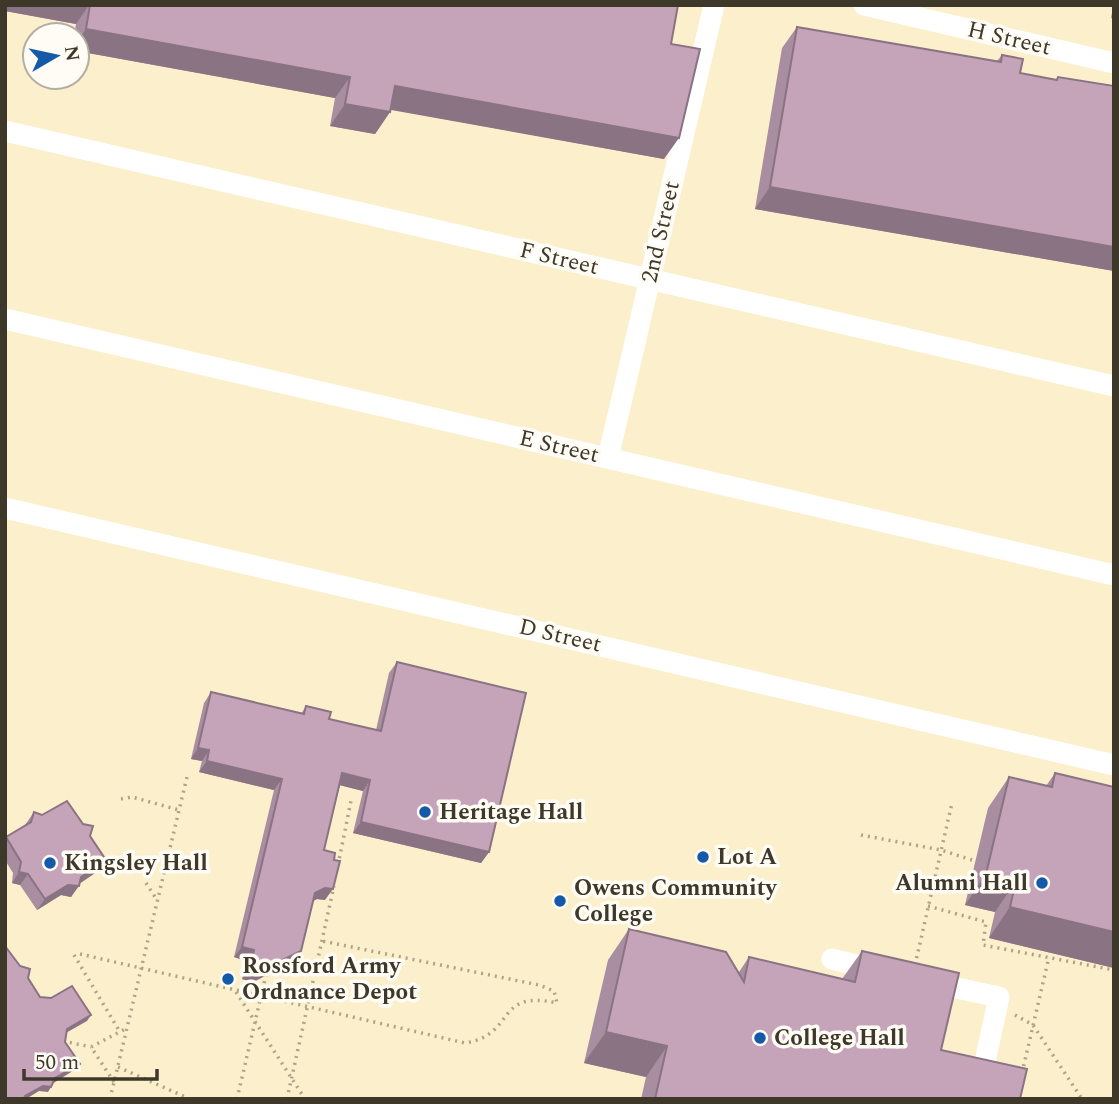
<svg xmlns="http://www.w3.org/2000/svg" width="1119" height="1104" font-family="Spectral,serif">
  <rect width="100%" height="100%" fill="#fcefcb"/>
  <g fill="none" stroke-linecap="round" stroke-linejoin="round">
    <path stroke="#ada388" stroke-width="3.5" stroke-dasharray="2 5" stroke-linecap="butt" d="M 121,799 L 132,797 L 179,810
      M 861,835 L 941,850 L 975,861
      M 338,865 L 351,801
      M 146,883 L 157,900
      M 928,906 L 986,922 L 983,945 L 1114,970
      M 80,954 L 465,1043 C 517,1035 494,989 557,1003 L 554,991 L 539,985 L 322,941
      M 74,955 L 120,1032
      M 915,965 L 952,803
      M 236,992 L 305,1099
      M 1015,1015 L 1033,1025 L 1082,1099
      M 63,1041 L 91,1047
      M 118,1067 L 190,1099
      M 1022,1073 L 1049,957
      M 114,1082 L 91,1047 L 127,1028
      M 110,1099 L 187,777
      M 237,1099 L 266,975
      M 287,1099 L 334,886"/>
    <path stroke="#fff" stroke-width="21" d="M 864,5 L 1114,63
      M 5,131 L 1114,386
      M 5,319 L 1114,575
      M 608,458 L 714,5
      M 5,508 L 1114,765
      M 832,959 L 880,971
      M 929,982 L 999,997 L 981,1080 L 975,1080"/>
  </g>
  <path fill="#a98da0" d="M 5,5 L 678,5 L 671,44 L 664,159 L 390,109 L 390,112 L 375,134 L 330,126 L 335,98 L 77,51 L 77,35 L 74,35 L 76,24 L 5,11 Z
    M 1103,5 L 1114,5 L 1114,19 L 1111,18 L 1113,7 Z
    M 797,27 L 997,61 L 1002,55 L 1020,73 L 1056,80 L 1058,77 L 1114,86 L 1114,271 L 755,209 L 782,48 Z
    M 397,662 L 489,852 L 481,863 L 353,833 L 363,791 L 340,785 L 324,850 L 325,900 L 317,899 L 313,901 L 293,962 L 253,982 L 242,979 L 246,961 L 234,957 L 274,790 L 199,772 L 202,761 L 191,759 L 204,703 L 211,692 L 301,714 L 306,706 L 329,719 L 376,730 L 389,673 Z
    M 1055,773 L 1114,787 L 1114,968 L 989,938 L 995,912 L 965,905 L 988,808 L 1009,777 L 1046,786 Z
    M 34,812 L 90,836 L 106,860 L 98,871 L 79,884 L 71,897 L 61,895 L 37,910 L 20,885 L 12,883 L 13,873 L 5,860 L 5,838 L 25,825 Z
    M 629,929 L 739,972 L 749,957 L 842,979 L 862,951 L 941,1050 L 1020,1099 L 641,1099 L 646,1077 L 584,1063 L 608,960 Z"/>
  <path fill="#8a7382" d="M 5,5 L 89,5 L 76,24 L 5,11 Z
    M 86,29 L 350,77 L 335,98 L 77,51 L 77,42 Z
    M 395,86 L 679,138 L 664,159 L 380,108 Z
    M 345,104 L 390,112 L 375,134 L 330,126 Z
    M 770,187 L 1114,247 L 1114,271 L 755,209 Z
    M 198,748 L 209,750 L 202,761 L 191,759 Z
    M 207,761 L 282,779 L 274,790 L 199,772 Z
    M 342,773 L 370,780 L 363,791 L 335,784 Z
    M 361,822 L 489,852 L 481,863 L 353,833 Z
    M 106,860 L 98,871 L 76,886 L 79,886 L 71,897 L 61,895 L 37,910 L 45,899 L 81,877 Z
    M 19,872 L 28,874 L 20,885 L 12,883 Z
    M 986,874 L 1016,881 L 995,912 L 965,905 Z
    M 325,888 L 333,889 L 325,900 L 317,899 L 307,904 L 315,893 Z
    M 1010,907 L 1114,932 L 1114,968 L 989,938 Z
    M 242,947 L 254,950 L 246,961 L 234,957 Z
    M 301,951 L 293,962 L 253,982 L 242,979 L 250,968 Z
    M 91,1015 L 87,1021 L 64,1034 L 67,1029 Z
    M 606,1032 L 667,1046 L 646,1077 L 584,1063 Z
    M 80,1064 L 76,1069 L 52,1084 L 55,1078 Z
    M 43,1086 L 51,1087 L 48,1092 L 39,1091 L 26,1099 L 23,1099 L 25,1096 Z"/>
  <path fill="#c5a4ba" stroke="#8a7382" stroke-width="2" d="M 90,5 L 678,5 L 671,44 L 700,49 L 679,138 L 395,86 L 390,112 L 345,104 L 350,77 L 86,29 Z
    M 797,27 L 1001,62 L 1002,55 L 1023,59 L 1020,73 L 1057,80 L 1058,77 L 1114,86 L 1114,247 L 770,187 Z
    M 397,662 L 526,693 L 489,852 L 361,822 L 370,780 L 342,773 L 324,850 L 335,853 L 334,860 L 340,861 L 333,889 L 325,888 L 315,893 L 301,951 L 260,971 L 250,968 L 254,950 L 242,947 L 282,779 L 207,761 L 209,750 L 198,748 L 211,692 L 304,714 L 306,706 L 331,712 L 329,719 L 381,731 Z
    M 1055,773 L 1114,787 L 1114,932 L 1010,907 L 1016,881 L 986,874 L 1009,777 L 1052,787 Z
    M 67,801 L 83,824 L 93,826 L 90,836 L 106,860 L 81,877 L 79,886 L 68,885 L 45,899 L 28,874 L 19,872 L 21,862 L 6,837 L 31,822 L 34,812 L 42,815 Z
    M 629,929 L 726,952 L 744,982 L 749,957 L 855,982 L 862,951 L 959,973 L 941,1050 L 1027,1069 L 1020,1099 L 655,1099 L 667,1046 L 606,1032 Z
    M 5,946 L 20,966 L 30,969 L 28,978 L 40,997 L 51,998 L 72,986 L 91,1015 L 67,1029 L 65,1042 L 80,1064 L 55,1078 L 51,1087 L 43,1086 L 25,1096 L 24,1099 L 5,1099 Z"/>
  <g fill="#1559a9" stroke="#fffcf5" stroke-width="2.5">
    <circle cx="425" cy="812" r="7"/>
    <circle cx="703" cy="857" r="7"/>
    <circle cx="50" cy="863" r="7"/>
    <circle cx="1042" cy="883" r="7"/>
    <circle cx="560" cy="901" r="7"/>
    <circle cx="228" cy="979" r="7"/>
    <circle cx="760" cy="1038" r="7"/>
  </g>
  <g text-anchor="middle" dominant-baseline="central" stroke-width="7" stroke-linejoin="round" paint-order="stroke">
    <g font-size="23" fill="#3d382a" stroke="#fffcf5">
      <text transform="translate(1009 39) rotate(13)">H Street</text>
      <text transform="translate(661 232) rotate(-77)">2nd Street</text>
      <text transform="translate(559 259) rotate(13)">F Street</text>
      <text transform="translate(559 447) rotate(13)">E Street</text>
      <text transform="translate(560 636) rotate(13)">D Street</text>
    </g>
    <g font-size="23" font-weight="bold" fill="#3d382a" stroke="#fffcf5" text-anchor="start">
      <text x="439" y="812">Heritage Hall</text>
      <text x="717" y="857">Lot A</text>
      <text x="64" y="863">Kingsley Hall</text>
      <text x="1028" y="883" text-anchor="end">Alumni Hall</text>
      <text x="574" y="888">Owens Community<tspan x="574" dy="26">College</tspan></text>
      <text x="242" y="966">Rossford Army<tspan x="242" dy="26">Ordnance Depot</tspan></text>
      <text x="774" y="1038">College Hall</text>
    </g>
  </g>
  <rect width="1119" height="1104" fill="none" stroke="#3d382a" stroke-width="14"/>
  <g transform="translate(56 56) rotate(81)"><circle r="33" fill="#fffcf5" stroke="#b1aea4" stroke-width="2"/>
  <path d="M0-5L12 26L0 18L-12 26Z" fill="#1559a9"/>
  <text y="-10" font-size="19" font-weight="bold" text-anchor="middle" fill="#3d382a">N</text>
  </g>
  <path d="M24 1069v10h133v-10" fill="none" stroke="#3d382a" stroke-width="3.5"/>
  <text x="35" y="1069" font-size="21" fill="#3d382a" stroke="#fffcf5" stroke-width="5" paint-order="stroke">50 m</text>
</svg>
